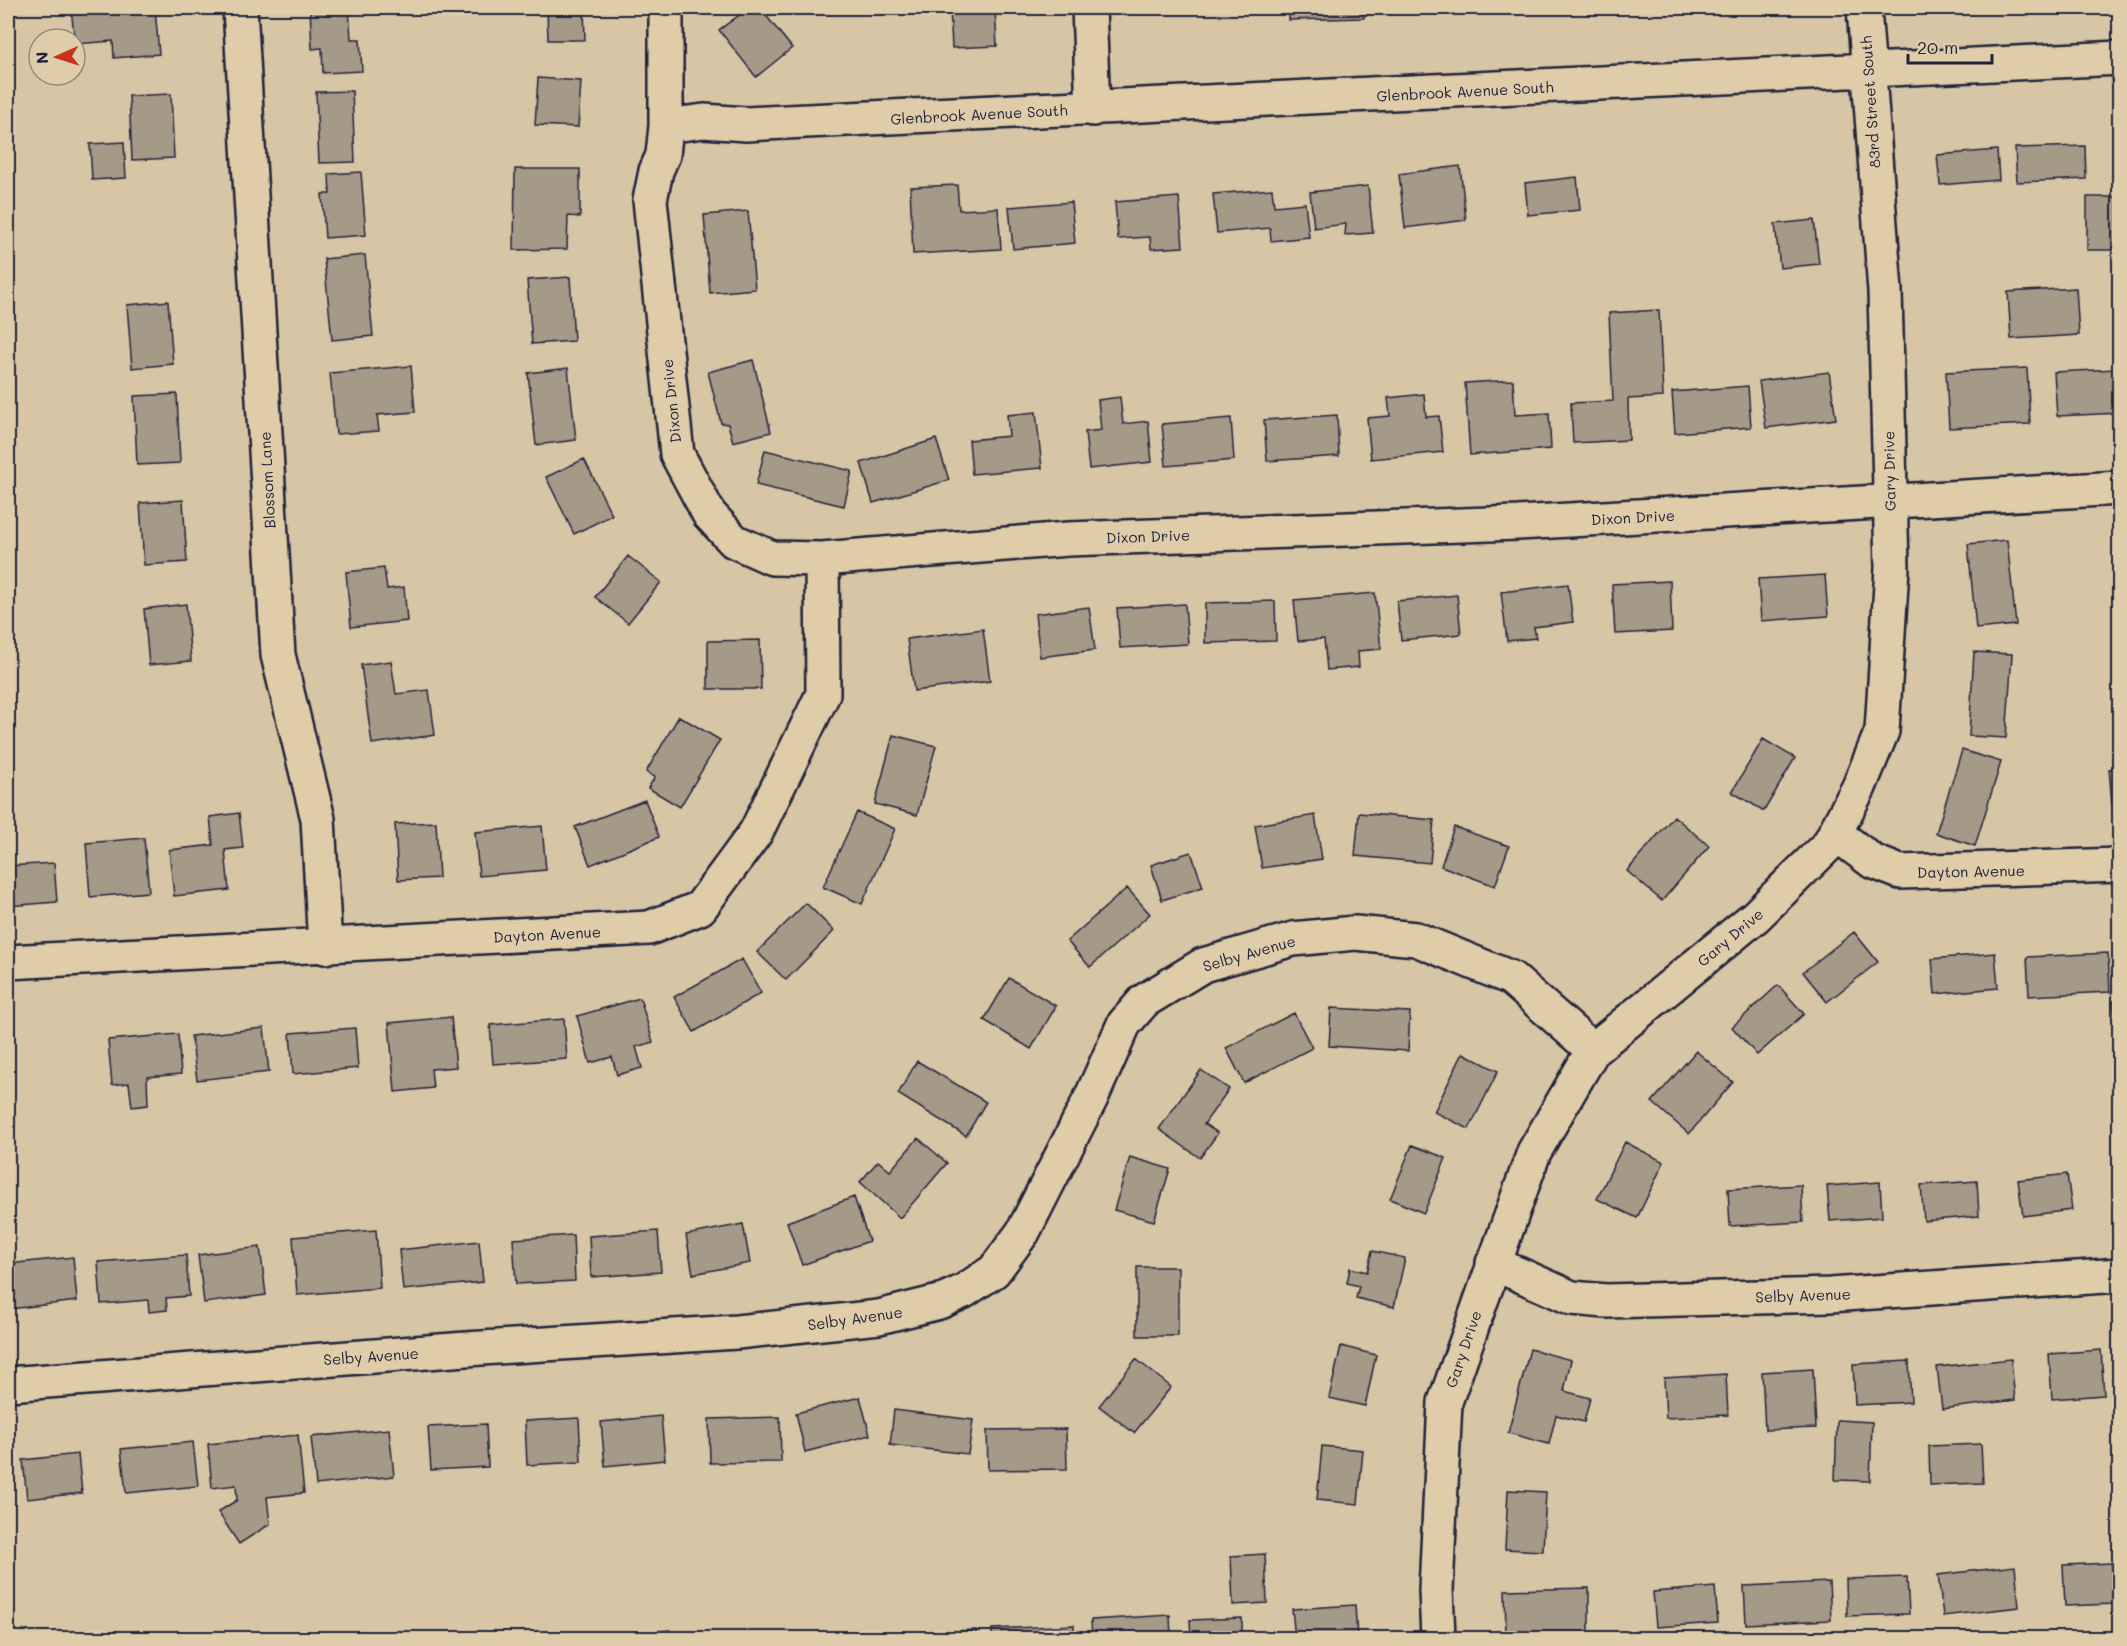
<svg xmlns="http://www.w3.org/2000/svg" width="2127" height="1646" font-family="Mali,sans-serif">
  <rect width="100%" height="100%" fill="#d7c6a6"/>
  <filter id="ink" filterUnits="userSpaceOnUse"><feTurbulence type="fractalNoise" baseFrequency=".0167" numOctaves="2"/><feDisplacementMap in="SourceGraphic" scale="12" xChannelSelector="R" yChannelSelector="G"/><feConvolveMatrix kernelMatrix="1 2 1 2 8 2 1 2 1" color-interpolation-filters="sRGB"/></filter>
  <g filter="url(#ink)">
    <path fill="#a59988" stroke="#22223b" stroke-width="1.5" d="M 71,8 L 155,8 L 159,54 L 114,58 L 113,41 L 75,44 Z
      M 310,8 L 349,8 L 351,39 L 360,39 L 362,71 L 323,73 L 322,48 L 312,49 Z
      M 547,8 L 584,8 L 585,40 L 548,40 Z
      M 749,8 L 760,8 L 792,48 L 756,77 L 719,30 Z
      M 950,8 L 995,8 L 997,46 L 952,48 Z
      M 1289,8 L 1364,8 L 1364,18 L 1289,20 Z
      M 538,78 L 581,81 L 578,127 L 535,125 Z
      M 352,91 L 355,162 L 319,163 L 316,92 Z
      M 171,94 L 174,158 L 132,160 L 129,96 Z
      M 124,142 L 126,178 L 92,180 L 90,144 Z
      M 2120,144 L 2120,177 L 2116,178 L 2113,145 Z
      M 2085,146 L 2086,179 L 2017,182 L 2015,148 Z
      M 1997,150 L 1999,180 L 1940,185 L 1937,155 Z
      M 1460,166 L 1466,220 L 1405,228 L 1399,174 Z
      M 515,169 L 580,169 L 580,217 L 568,216 L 567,249 L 514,250 Z
      M 361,172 L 366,235 L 325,238 L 322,194 L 330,194 L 329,174 Z
      M 1577,177 L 1580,210 L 1528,215 L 1525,183 Z
      M 957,185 L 959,210 L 998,208 L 1001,249 L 913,254 L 910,187 Z
      M 1368,186 L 1373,233 L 1345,235 L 1346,224 L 1314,228 L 1310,192 Z
      M 1272,189 L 1274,206 L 1305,203 L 1309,237 L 1271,241 L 1270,228 L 1217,233 L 1213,194 Z
      M 1179,197 L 1183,247 L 1151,249 L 1150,237 L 1118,239 L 1115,202 Z
      M 2087,197 L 2118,197 L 2118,250 L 2087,250 Z
      M 1071,202 L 1075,243 L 1013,249 L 1009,207 Z
      M 748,211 L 755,289 L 710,293 L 704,215 Z
      M 1814,220 L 1819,264 L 1780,268 L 1775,224 Z
      M 365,255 L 373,336 L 332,340 L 324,259 Z
      M 570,277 L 574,341 L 532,344 L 527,280 Z
      M 2076,288 L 2079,335 L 2011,339 L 2008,292 Z
      M 168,301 L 173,364 L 132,368 L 127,305 Z
      M 1659,310 L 1663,397 L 1628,399 L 1629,440 L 1573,443 L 1571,403 L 1613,401 L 1609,313 Z
      M 753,360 L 771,432 L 733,442 L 728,424 L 721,423 L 708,372 Z
      M 411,366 L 415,412 L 377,415 L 379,431 L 336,434 L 330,373 Z
      M 568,368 L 576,440 L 536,445 L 528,373 Z
      M 2027,368 L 2030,424 L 1949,428 L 1946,372 Z
      M 2117,369 L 2120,413 L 2057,416 L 2054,372 Z
      M 1829,372 L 1836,419 L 1766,428 L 1759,381 Z
      M 1513,380 L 1515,415 L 1549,413 L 1551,449 L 1470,455 L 1465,383 Z
      M 1748,386 L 1751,427 L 1675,433 L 1672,392 Z
      M 177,394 L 180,463 L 137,465 L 134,396 Z
      M 1424,394 L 1426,417 L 1439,416 L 1443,452 L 1371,459 L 1367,418 L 1390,416 L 1388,398 Z
      M 1120,397 L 1123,424 L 1148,421 L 1152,462 L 1089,469 L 1085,432 L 1101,430 L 1098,400 Z
      M 1036,412 L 1042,468 L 972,474 L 969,440 L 1009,436 L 1007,415 Z
      M 1337,415 L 1339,456 L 1267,461 L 1264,420 Z
      M 1231,418 L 1234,460 L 1166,466 L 1162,424 Z
      M 936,439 L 949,480 L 873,503 L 861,463 Z
      M 765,450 L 852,471 L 844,506 L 756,485 Z
      M 584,459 L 612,515 L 574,534 L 546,477 Z
      M 183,500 L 187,562 L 144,565 L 140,503 Z
      M 2007,540 L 2016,625 L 1976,629 L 1968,544 Z
      M 628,556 L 661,582 L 628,623 L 595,597 Z
      M 384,568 L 387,589 L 404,587 L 407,621 L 351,627 L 346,572 Z
      M 1825,575 L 1828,616 L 1761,621 L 1758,579 Z
      M 1670,581 L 1672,631 L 1615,634 L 1612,584 Z
      M 1568,584 L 1573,622 L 1534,627 L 1536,638 L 1507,641 L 1501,592 Z
      M 1375,593 L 1381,649 L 1358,651 L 1359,667 L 1327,670 L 1324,639 L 1298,641 L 1294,600 Z
      M 1457,595 L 1461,634 L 1401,640 L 1397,601 Z
      M 1275,601 L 1276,641 L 1205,643 L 1205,603 Z
      M 186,604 L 191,661 L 149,665 L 144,609 Z
      M 1185,604 L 1188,644 L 1120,648 L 1117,608 Z
      M 1089,607 L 1095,650 L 1040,657 L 1035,614 Z
      M 983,629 L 990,681 L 914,691 L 907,639 Z
      M 760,640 L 761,689 L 708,689 L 708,641 Z
      M 1974,652 L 2012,654 L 2006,738 L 1969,736 Z
      M 391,661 L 396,694 L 429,690 L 435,735 L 372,744 L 361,665 Z
      M 679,716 L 720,740 L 680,807 L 648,788 L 655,777 L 646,772 Z
      M 893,735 L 936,746 L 917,815 L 875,804 Z
      M 1763,739 L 1795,758 L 1764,811 L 1732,792 Z
      M 1962,750 L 2001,762 L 1975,846 L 1936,833 Z
      M 2120,768 L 2120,805 L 2112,805 L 2109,769 Z
      M 645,800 L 659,837 L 590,865 L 575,827 Z
      M 857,812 L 895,829 L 862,904 L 823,887 Z
      M 239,813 L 243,848 L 225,850 L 229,890 L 174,896 L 169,850 L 213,845 L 210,817 Z
      M 1359,813 L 1434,820 L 1430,863 L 1355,856 Z
      M 1315,815 L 1322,859 L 1262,868 L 1255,825 Z
      M 1674,816 L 1709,846 L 1662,901 L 1627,871 Z
      M 436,822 L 439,878 L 398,880 L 395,824 Z
      M 542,826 L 546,870 L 479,876 L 475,832 Z
      M 1454,827 L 1509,846 L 1495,886 L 1441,866 Z
      M 144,838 L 149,892 L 90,897 L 86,843 Z
      M 1191,852 L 1203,887 L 1162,900 L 1151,865 Z
      M 54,863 L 57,902 L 8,906 L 8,866 Z
      M 1127,888 L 1150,914 L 1090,967 L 1067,941 Z
      M 806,903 L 834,931 L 786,980 L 757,952 Z
      M 1854,932 L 1878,962 L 1827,1002 L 1803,972 Z
      M 1995,953 L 1998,988 L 1935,994 L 1932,959 Z
      M 2108,953 L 2110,992 L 2029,996 L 2027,957 Z
      M 742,959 L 761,993 L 694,1032 L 674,997 Z
      M 1009,978 L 1056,1006 L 1031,1049 L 984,1020 Z
      M 1778,985 L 1804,1014 L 1757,1055 L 1732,1027 Z
      M 640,998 L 653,1042 L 636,1047 L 642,1068 L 617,1075 L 612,1057 L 590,1063 L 577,1016 Z
      M 2113,1001 L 2120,1001 L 2120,1036 L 2116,1036 Z
      M 1331,1008 L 1410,1012 L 1408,1051 L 1329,1046 Z
      M 1294,1013 L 1312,1048 L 1244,1083 L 1226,1048 Z
      M 451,1017 L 456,1067 L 431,1069 L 433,1088 L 395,1092 L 389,1023 Z
      M 564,1019 L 567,1059 L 493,1064 L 490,1025 Z
      M 264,1028 L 269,1072 L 197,1080 L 191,1036 Z
      M 355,1028 L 358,1068 L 293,1074 L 290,1033 Z
      M 178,1034 L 181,1074 L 147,1077 L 148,1105 L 132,1107 L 129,1083 L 112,1085 L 108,1040 Z
      M 1696,1051 L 1733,1082 L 1689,1134 L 1652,1102 Z
      M 1463,1053 L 1498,1071 L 1469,1129 L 1434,1112 Z
      M 917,1061 L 986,1102 L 966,1136 L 898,1094 Z
      M 1201,1070 L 1229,1089 L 1204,1124 L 1218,1133 L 1200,1158 L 1159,1129 Z
      M 918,1138 L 947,1163 L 900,1218 L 860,1182 L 878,1161 L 890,1171 Z
      M 1625,1142 L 1664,1162 L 1637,1218 L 1597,1199 Z
      M 1412,1145 L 1446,1158 L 1424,1213 L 1390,1199 Z
      M 1130,1157 L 1170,1169 L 1154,1221 L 1114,1210 Z
      M 2120,1167 L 2120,1206 L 2117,1206 L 2114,1168 Z
      M 2067,1174 L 2072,1210 L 2023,1216 L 2018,1180 Z
      M 1977,1181 L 1979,1216 L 1924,1221 L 1921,1185 Z
      M 1880,1182 L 1882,1217 L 1830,1221 L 1827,1186 Z
      M 1801,1185 L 1803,1222 L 1730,1226 L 1728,1189 Z
      M 854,1197 L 869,1241 L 802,1265 L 787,1222 Z
      M 743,1224 L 750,1263 L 693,1274 L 686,1235 Z
      M 376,1230 L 380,1288 L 297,1295 L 293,1237 Z
      M 658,1231 L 661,1272 L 591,1277 L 589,1236 Z
      M 573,1235 L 575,1281 L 516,1284 L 513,1239 Z
      M 479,1241 L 483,1282 L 403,1290 L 399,1250 Z
      M 260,1247 L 266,1295 L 204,1303 L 198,1255 Z
      M 1372,1251 L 1405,1258 L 1394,1307 L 1356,1298 L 1359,1286 L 1347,1283 L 1350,1268 L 1367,1272 Z
      M 186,1255 L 189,1296 L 166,1298 L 167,1310 L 149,1312 L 148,1300 L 101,1304 L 98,1262 Z
      M 73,1257 L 77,1301 L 10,1309 L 8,1264 Z
      M 1137,1267 L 1178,1267 L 1178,1336 L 1137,1336 Z
      M 1341,1346 L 1376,1355 L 1365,1406 L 1329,1398 Z
      M 1530,1349 L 1571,1360 L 1564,1391 L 1590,1398 L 1584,1422 L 1556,1415 L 1549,1444 L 1508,1433 Z
      M 2101,1350 L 2104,1395 L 2052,1399 L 2049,1354 Z
      M 1136,1359 L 1171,1387 L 1134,1433 L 1099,1406 Z
      M 2011,1359 L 2015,1400 L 1942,1409 L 1937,1367 Z
      M 1909,1361 L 1911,1402 L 1855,1405 L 1853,1364 Z
      M 1813,1369 L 1816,1428 L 1765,1430 L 1762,1372 Z
      M 1726,1374 L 1728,1415 L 1666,1418 L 1664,1378 Z
      M 860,1397 L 870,1435 L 805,1452 L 796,1413 Z
      M 894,1410 L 973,1420 L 968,1454 L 890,1445 Z
      M 661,1416 L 665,1460 L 605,1466 L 601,1422 Z
      M 780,1417 L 781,1462 L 710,1463 L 709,1419 Z
      M 579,1418 L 581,1462 L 527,1465 L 525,1421 Z
      M 1837,1420 L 1872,1422 L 1870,1481 L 1835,1480 Z
      M 486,1424 L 488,1467 L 431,1470 L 428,1427 Z
      M 389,1429 L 394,1476 L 316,1485 L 311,1437 Z
      M 1066,1429 L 1067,1469 L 988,1470 L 987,1430 Z
      M 298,1435 L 304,1493 L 267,1497 L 270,1524 L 239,1544 L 218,1512 L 237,1500 L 236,1485 L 212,1488 L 208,1444 Z
      M 193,1442 L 198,1486 L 126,1493 L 121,1449 Z
      M 1981,1444 L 1983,1483 L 1930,1485 L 1929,1446 Z
      M 1322,1446 L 1363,1450 L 1358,1504 L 1317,1500 Z
      M 78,1454 L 82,1493 L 27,1499 L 23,1460 Z
      M 1508,1490 L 1546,1492 L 1543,1551 L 1505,1549 Z
      M 1265,1554 L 1267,1603 L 1233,1605 L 1231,1556 Z
      M 2112,1563 L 2114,1604 L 2065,1606 L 2063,1565 Z
      M 2015,1566 L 2019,1607 L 1943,1616 L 1938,1575 Z
      M 1907,1577 L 1909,1614 L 1847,1616 L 1846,1579 Z
      M 1829,1582 L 1831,1620 L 1746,1624 L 1744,1586 Z
      M 1715,1587 L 1718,1623 L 1656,1627 L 1653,1592 Z
      M 1589,1588 L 1589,1636 L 1506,1638 L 1505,1590 Z
      M 1355,1605 L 1357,1638 L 1295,1638 L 1292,1609 Z
      M 1170,1615 L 1171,1638 L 1092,1638 L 1091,1620 Z
      M 1242,1618 L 1242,1638 L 1191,1638 L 1190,1620 Z
      M 1074,1625 L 1074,1638 L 992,1638 L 992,1629 Z
      M 670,1630 L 671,1638 L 648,1638 L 647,1632 Z
      M 976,1630 L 976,1638 L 922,1638 L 922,1633 Z
      M 879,1631 L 879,1638 L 812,1638 Z"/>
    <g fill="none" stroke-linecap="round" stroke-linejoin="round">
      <defs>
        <path id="minor" d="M 240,8 L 278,655 L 318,819 L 325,947
          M 666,8 L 666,126 L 663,155 L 656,171 L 650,200 L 677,454 L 709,514 L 734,541 L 772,558 L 822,559 L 1068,539 L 1518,523 L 2120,488
          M 1089,8 L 1093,109
          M 666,126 L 704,121 L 746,124 C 1204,105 1662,77 2120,58
          M 1835,833 L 1872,861 L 1900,872 L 2120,865
          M 8,962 L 649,928 L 700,908 L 756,832 L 823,694 L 822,559
          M 1493,1263 L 1572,1298 L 1606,1301 L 1830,1295 L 2120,1275
          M 8,1384 L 466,1349 L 737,1332 L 879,1317 L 939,1302 L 964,1291 L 994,1271 L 1023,1232 L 1091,1098 L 1124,1024 L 1144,1001 L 1203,965 L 1293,939 L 1355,933 L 1416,939 L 1511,978 L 1593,1050
          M 1438,1638 L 1436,1590 L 1445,1402 L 1534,1152 L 1593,1050 L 1756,916 L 1829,844 L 1859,787 L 1882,731 L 1892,568 L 1885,291 L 1864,8"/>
      </defs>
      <use href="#minor" stroke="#22223b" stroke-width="38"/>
      <use href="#minor" stroke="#dfcdaa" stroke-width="33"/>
    </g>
  </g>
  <g text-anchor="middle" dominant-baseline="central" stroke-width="4.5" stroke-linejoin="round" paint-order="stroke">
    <g font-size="15" fill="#22223b" stroke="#dfcdaa">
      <text transform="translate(1465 91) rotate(-3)">Glenbrook Avenue South</text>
      <text transform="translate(1870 102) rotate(-94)">83rd Street South</text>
      <text transform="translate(979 114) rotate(-3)">Glenbrook Avenue South</text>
      <text transform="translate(671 401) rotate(-96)">Dixon Drive</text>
      <text transform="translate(1889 471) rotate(-91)">Gary Drive</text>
      <text transform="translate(267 480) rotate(-93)">Blossom Lane</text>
      <text transform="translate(1633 517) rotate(-3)">Dixon Drive</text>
      <text transform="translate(1148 536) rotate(-2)">Dixon Drive</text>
      <text transform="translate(1971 871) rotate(-1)">Dayton Avenue</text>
      <text transform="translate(547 934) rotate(-3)">Dayton Avenue</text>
      <text transform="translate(1730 937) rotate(-40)">Gary Drive</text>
      <text transform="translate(1249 953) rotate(-16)">Selby Avenue</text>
      <text transform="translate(1803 1295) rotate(-2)">Selby Avenue</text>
      <text transform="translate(855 1318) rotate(-8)">Selby Avenue</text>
      <text transform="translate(1463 1349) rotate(-71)">Gary Drive</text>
      <text transform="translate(371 1356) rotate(-4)">Selby Avenue</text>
    </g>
  </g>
  <rect width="2127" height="1646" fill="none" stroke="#dfcdaa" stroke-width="30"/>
  <rect x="15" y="15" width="2097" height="1616" fill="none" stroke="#22223b" stroke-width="2" filter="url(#ink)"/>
  <g transform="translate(57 57) rotate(267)"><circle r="28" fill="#dfcdaa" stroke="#93897e" stroke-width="1.5"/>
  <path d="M0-4.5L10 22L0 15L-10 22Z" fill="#c8321e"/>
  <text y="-9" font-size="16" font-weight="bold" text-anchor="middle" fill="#22223b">N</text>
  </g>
  <path d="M1908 54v9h84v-9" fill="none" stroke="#22223b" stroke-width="3"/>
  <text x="1917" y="54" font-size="18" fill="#22223b" stroke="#dfcdaa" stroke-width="4.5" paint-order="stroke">20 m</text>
</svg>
